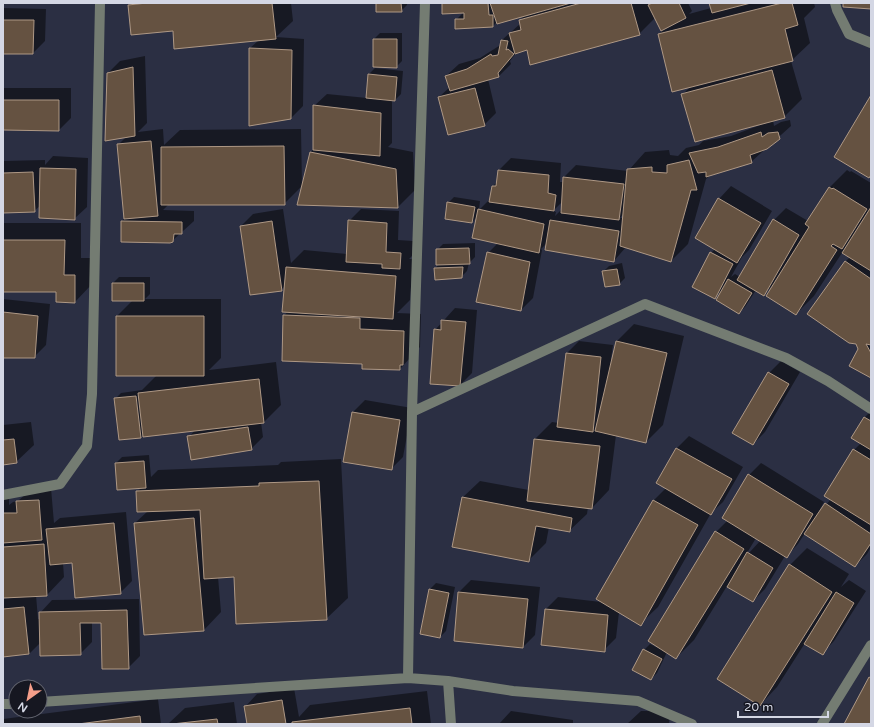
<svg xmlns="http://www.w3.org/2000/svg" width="874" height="727" font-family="'Varela Round',sans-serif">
  <rect width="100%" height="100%" fill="#2b2f43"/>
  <path fill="#0007" fill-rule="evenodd" d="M 132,3 L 291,3 L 293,21 L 276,37 L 304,39 L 303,106 L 291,118 L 250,48 L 259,40 L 173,30 L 130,5 Z
    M 377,3 L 407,3 L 407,5 L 401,11 Z
    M 443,3 L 688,3 L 692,11 L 689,14 L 711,8 L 710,3 L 814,3 L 815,7 L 804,18 L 810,43 L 791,61 L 802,99 L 784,117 L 773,120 L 774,126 L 781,122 L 790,120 L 791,126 L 751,162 L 711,175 L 706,179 L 688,244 L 671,261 L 626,247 L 614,261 L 547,243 L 541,249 L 542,250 L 533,298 L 521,310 L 488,253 L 498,243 L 478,216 L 472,222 L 448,203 L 454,197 L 480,201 L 479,210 L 491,198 L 493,186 L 498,181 L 499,170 L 511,158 L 561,163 L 560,182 L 563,182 L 564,177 L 576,165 L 628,171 L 645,152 L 669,150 L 670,155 L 678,156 L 686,148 L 699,145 L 703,141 L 731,136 L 763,124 L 682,95 L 691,86 L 659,34 L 662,31 L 655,18 L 639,34 L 527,49 L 516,53 L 510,61 L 511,64 L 499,76 L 488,79 L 496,113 L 484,125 L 439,97 L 450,87 L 446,76 L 459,64 L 480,58 L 502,44 L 502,40 L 521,23 L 520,20 L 525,15 L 497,22 L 493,26 L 456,20 L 464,12 ZM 563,201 L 562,209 L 555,216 L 556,212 L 553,211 ZM 624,213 L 624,218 L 620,218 Z
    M 3,8 L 46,9 L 45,41 L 33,53 L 3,53 Z
    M 380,33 L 402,33 L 402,61 L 396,67 L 374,66 L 374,39 Z
    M 145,56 L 147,123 L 138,132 L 163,129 L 164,145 L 180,130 L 301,129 L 302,186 L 284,204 L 169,204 L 163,210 L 194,211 L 194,221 L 172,241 L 122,221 L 125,218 L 118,145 L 126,137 L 108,73 L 120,61 Z
    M 375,68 L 403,71 L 401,94 L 395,100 L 392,100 L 392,143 L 388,147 L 413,152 L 415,190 L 398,207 L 311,152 L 314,149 L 314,106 L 327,94 L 367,98 L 369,74 Z
    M 3,88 L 71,88 L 71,118 L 59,130 L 3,129 Z
    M 53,156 L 88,158 L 87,207 L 74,219 L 40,206 L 34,211 L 3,212 L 3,161 L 45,160 L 45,165 Z
    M 847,170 L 850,172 L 851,171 L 871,183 L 871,377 L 859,349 L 845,262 L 850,257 L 851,239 L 814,296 L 796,314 L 773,285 L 764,294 L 756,290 L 745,307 L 739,313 L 722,290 L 715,297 L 711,253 L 715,249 L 696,237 L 719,199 L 731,186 L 772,211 L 749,250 L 742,257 L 731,277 L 735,274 L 740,277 L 774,220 L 786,208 L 808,221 L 829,188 Z
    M 283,209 L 291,263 L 304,250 L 347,254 L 349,221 L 361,209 L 399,211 L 398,240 L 413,241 L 412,256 L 409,259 L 413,259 L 410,300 L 397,313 L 421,314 L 420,347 L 400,369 L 363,363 L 284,316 L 288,311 L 285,286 L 281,290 L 241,226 L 253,214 Z
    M 3,223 L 81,223 L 81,258 L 92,258 L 92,284 L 75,302 L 57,291 L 3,291 Z
    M 475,243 L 475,257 L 469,263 L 467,271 L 461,277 L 435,269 L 439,264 L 437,250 L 443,244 Z
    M 622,263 L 625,278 L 619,284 L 603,272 L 609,266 Z
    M 119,277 L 150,277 L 150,294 L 145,299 L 221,299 L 221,358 L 209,370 L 276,362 L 281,405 L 264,422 L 261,422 L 263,437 L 251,449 L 189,437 L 195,430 L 144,434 L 141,437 L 120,439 L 115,399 L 121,393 L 142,390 L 157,375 L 117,316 L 133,300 L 113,283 Z
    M 3,299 L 50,304 L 46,345 L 34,357 L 3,357 Z
    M 455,308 L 477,310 L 472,373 L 460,385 L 435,330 Z
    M 634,324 L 684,336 L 663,425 L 646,442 L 616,435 L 609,490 L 592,508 L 588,507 L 587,514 L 569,531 L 549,527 L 546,543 L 528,561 L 462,498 L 480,481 L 529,490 L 535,439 L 552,422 L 559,423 L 567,353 L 579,341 L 613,345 L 611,359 L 613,359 L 617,341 Z
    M 781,361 L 800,372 L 765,432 L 753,444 L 769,373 Z
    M 365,400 L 412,408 L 403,457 L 391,469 L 353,412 Z
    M 871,411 L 871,547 L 867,554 L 855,566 L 805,533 L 798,544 L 786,557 L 785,556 L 765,589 L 753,601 L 727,586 L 694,640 L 676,658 L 667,652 L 657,673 L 651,679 L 644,650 L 650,644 L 658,648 L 716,532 L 728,520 L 749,475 L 761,463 L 824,502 L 819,511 L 820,512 L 831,499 L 854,450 L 861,443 L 853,438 L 865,417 ZM 756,538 L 760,541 L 748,554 L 747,553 Z
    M 31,422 L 34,445 L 16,462 L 3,464 L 3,425 Z
    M 689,436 L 743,467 L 723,502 L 711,513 L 658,607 L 640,624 L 619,612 L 616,638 L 604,650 L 546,609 L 558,597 L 601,602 L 597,599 L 654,500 L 666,488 L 658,483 L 677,448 Z
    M 149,455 L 151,477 L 158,470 L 278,465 L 281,462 L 341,459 L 348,598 L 326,619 L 235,576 L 218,577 L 221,612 L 204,630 L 135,523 L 148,511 L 137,492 L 141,488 L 116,463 L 122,457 Z
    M 51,488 L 54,523 L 60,518 L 126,512 L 132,581 L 120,593 L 72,562 L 63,563 L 64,577 L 47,595 L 36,595 L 38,619 L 40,619 L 40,613 L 52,600 L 139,599 L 140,656 L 128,668 L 102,622 L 92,622 L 92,642 L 80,654 L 41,642 L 29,654 L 3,656 L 3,599 L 11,598 L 11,596 L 3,597 L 3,493 L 9,493 L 9,505 L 13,502 L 18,501 L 30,490 Z
    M 807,548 L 849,574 L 841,587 L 849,580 L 866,591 L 834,641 L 822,654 L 805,643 L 777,687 L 760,705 L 790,565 Z
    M 471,580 L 540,587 L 535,635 L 523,647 L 459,592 Z
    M 436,583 L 455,587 L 446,631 L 440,637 L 430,589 Z
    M 294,688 L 299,717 L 310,705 L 427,691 L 431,724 L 248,724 L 245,707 L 257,694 Z
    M 158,699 L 161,724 L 3,724 L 3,719 Z
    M 234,702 L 237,724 L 168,724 L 185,708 Z
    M 511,711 L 573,720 L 573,724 L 499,724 Z
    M 641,711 L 670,711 L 669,724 L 627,724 Z"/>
  <path fill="#655241" stroke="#ae9885" d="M 147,3 L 272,3 L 276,39 L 174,49 L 173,31 L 131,35 L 128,5 Z
    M 376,3 L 401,3 L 402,12 L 376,12 Z
    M 442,3 L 488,3 L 489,15 L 493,15 L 493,27 L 455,29 L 455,19 L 464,19 L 464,13 L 442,14 Z
    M 490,3 L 571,3 L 497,24 Z
    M 581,3 L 631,3 L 640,35 L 530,65 L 527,50 L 515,54 L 509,33 L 521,30 L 519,20 Z
    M 652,3 L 679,3 L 686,18 L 661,31 L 648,5 Z
    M 709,3 L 751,3 L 712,13 Z
    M 782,3 L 792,3 L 798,25 L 785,29 L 793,61 L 672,92 L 658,34 Z
    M 843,3 L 871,3 L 871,9 L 843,7 Z
    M 3,20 L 34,20 L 33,54 L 3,54 Z
    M 373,39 L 397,39 L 397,68 L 373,67 Z
    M 501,40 L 508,41 L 506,50 L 508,49 L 514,54 L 498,73 L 499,77 L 450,91 L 445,76 L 467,69 L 491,54 L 492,56 L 498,55 Z
    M 249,48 L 292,50 L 291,119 L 249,126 Z
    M 133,67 L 135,136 L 105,141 L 107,73 Z
    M 772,70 L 785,118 L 695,142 L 681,94 Z
    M 368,74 L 397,77 L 395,101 L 366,98 Z
    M 475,88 L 485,126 L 448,135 L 438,97 Z
    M 871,95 L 871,175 L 869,178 L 834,157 Z
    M 3,100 L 59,100 L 59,131 L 3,130 Z
    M 313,105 L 381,113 L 380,156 L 313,150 Z
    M 761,132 L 762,137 L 768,133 L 778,132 L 780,139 L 767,149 L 750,155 L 752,163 L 706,177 L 706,172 L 698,173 L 689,153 L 718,147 Z
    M 151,141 L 158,216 L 124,219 L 117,144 Z
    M 284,146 L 285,205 L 161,205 L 161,147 Z
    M 310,152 L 396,169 L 398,208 L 297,205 Z
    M 689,160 L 697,190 L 691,190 L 671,262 L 620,246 L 627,169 L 652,167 L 652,172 L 667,173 L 667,165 Z
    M 40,168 L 76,169 L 75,220 L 39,218 Z
    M 498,170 L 549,175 L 548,193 L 556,195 L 554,211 L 489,202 L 492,186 L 496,186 Z
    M 33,172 L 35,212 L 3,213 L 3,173 Z
    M 563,177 L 624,184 L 619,220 L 561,213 Z
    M 829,187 L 832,189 L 833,188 L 867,209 L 842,249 L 833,244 L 831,246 L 837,250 L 796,315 L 766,296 L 809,227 L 805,224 Z
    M 718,198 L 761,223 L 737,263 L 695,238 Z
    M 447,202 L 475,207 L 472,223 L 445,219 Z
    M 871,207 L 871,271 L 842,253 Z
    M 478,209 L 544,224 L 539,253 L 472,238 Z
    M 773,219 L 799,235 L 764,296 L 737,280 Z
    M 348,220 L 387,223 L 386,252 L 401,253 L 400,269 L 382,268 L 382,264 L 346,262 Z
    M 550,220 L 619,231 L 614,262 L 545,250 Z
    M 121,221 L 182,222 L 182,234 L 174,234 L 173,242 L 170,243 L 121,242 Z
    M 272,221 L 282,291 L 250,295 L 240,226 Z
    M 3,240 L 65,240 L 64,275 L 75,275 L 75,303 L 56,302 L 56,292 L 3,292 Z
    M 469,248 L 470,264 L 436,265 L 436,249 Z
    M 487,252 L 530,262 L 521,311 L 476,302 Z
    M 710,252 L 733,264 L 715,299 L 692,287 Z
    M 845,261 L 871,279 L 871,345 L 866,344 L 871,353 L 871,378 L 849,366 L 858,349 L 856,344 L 849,343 L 807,314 Z
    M 286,267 L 396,276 L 393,319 L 282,312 Z
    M 463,267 L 462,278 L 435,280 L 434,268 Z
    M 617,269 L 620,285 L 605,287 L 602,271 Z
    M 728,279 L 752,293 L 739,314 L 716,300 Z
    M 112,283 L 144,283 L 144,301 L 112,301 Z
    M 3,312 L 38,316 L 35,358 L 3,358 Z
    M 283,315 L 360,318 L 360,329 L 404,331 L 403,365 L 400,365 L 400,370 L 362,369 L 362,364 L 282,361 Z
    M 116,316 L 204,316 L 204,376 L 116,376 Z
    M 441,320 L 466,322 L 460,386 L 430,384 L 434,329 L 441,330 Z
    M 616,341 L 667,353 L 646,443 L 595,431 Z
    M 566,353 L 601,357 L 593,432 L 557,427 Z
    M 768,372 L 789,384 L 753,445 L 732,433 Z
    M 259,379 L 264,423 L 143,437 L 138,393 Z
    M 136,396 L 141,438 L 119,440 L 114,398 Z
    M 352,412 L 400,420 L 392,470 L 343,462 Z
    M 864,417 L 871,421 L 871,450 L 851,438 Z
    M 248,427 L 252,450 L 191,460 L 187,436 Z
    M 14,439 L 17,463 L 3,465 L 3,440 Z
    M 534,439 L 600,446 L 592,509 L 527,501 Z
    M 676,448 L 732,479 L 711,515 L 656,483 Z
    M 853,449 L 871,460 L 871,525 L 824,496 Z
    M 144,461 L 146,488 L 117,490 L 115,463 Z
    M 748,474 L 813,514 L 787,558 L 722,518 Z
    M 319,481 L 327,620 L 236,624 L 234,577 L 204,579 L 200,510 L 137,512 L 136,491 L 259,486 L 259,483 Z
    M 462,497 L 572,518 L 570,532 L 536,526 L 529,562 L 452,547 Z
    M 39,500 L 42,540 L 3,543 L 3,513 L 17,513 L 16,501 Z
    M 653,500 L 698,525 L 641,626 L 596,599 Z
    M 825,503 L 871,534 L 871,543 L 855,567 L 804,534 Z
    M 194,518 L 204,631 L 144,635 L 134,523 Z
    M 114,523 L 121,594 L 75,598 L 72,563 L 50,565 L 46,529 Z
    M 715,531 L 744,549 L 676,659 L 648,641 Z
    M 44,544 L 47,596 L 3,598 L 3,547 Z
    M 747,552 L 773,568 L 753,602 L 727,587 Z
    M 789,564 L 832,592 L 760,706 L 717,679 Z
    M 429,589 L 449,593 L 440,638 L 420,634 Z
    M 458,592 L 528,599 L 523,648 L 454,641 Z
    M 836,592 L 854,603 L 823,655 L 804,644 Z
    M 24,607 L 29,654 L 3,657 L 3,609 Z
    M 545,609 L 608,615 L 605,652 L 541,645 Z
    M 127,610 L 129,669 L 102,669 L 101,623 L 80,623 L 81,655 L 40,656 L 39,612 Z
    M 643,649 L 662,659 L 651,680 L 632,670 Z
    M 869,677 L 871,678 L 871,724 L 844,724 Z
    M 282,700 L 286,724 L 247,724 L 244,706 Z
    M 410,708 L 412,724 L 292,724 L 292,722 Z
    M 140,716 L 141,724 L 78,724 Z
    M 217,719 L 218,724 L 172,724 Z"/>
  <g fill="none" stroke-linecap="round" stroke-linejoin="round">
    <path stroke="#747c72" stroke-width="10" d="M 835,3 L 837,10 L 849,34 L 871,43
      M 412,412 L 645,304 L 786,358 L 828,381 L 871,409
      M 3,495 L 60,484 L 87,446 L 92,394 L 100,3
      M 408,678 L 412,412 L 425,3
      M 448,681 L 451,724
      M 40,702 L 408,678 L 448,681 L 513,691 L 638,701 L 692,724
      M 3,704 L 16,704
      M 822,724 L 871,645"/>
  </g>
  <rect width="874" height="727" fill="none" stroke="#d4d7e4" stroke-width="8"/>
  <g transform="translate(28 699) rotate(213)"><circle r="19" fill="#161721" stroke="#62646f"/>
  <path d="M0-3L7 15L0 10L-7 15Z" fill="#f49e8a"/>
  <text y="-6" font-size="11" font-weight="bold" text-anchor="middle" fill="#d4d7e4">N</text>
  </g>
  <path d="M738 711v6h90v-6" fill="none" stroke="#d4d7e4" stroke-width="2"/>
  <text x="744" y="711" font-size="12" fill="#d4d7e4" stroke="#161721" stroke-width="3" paint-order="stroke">20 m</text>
</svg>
